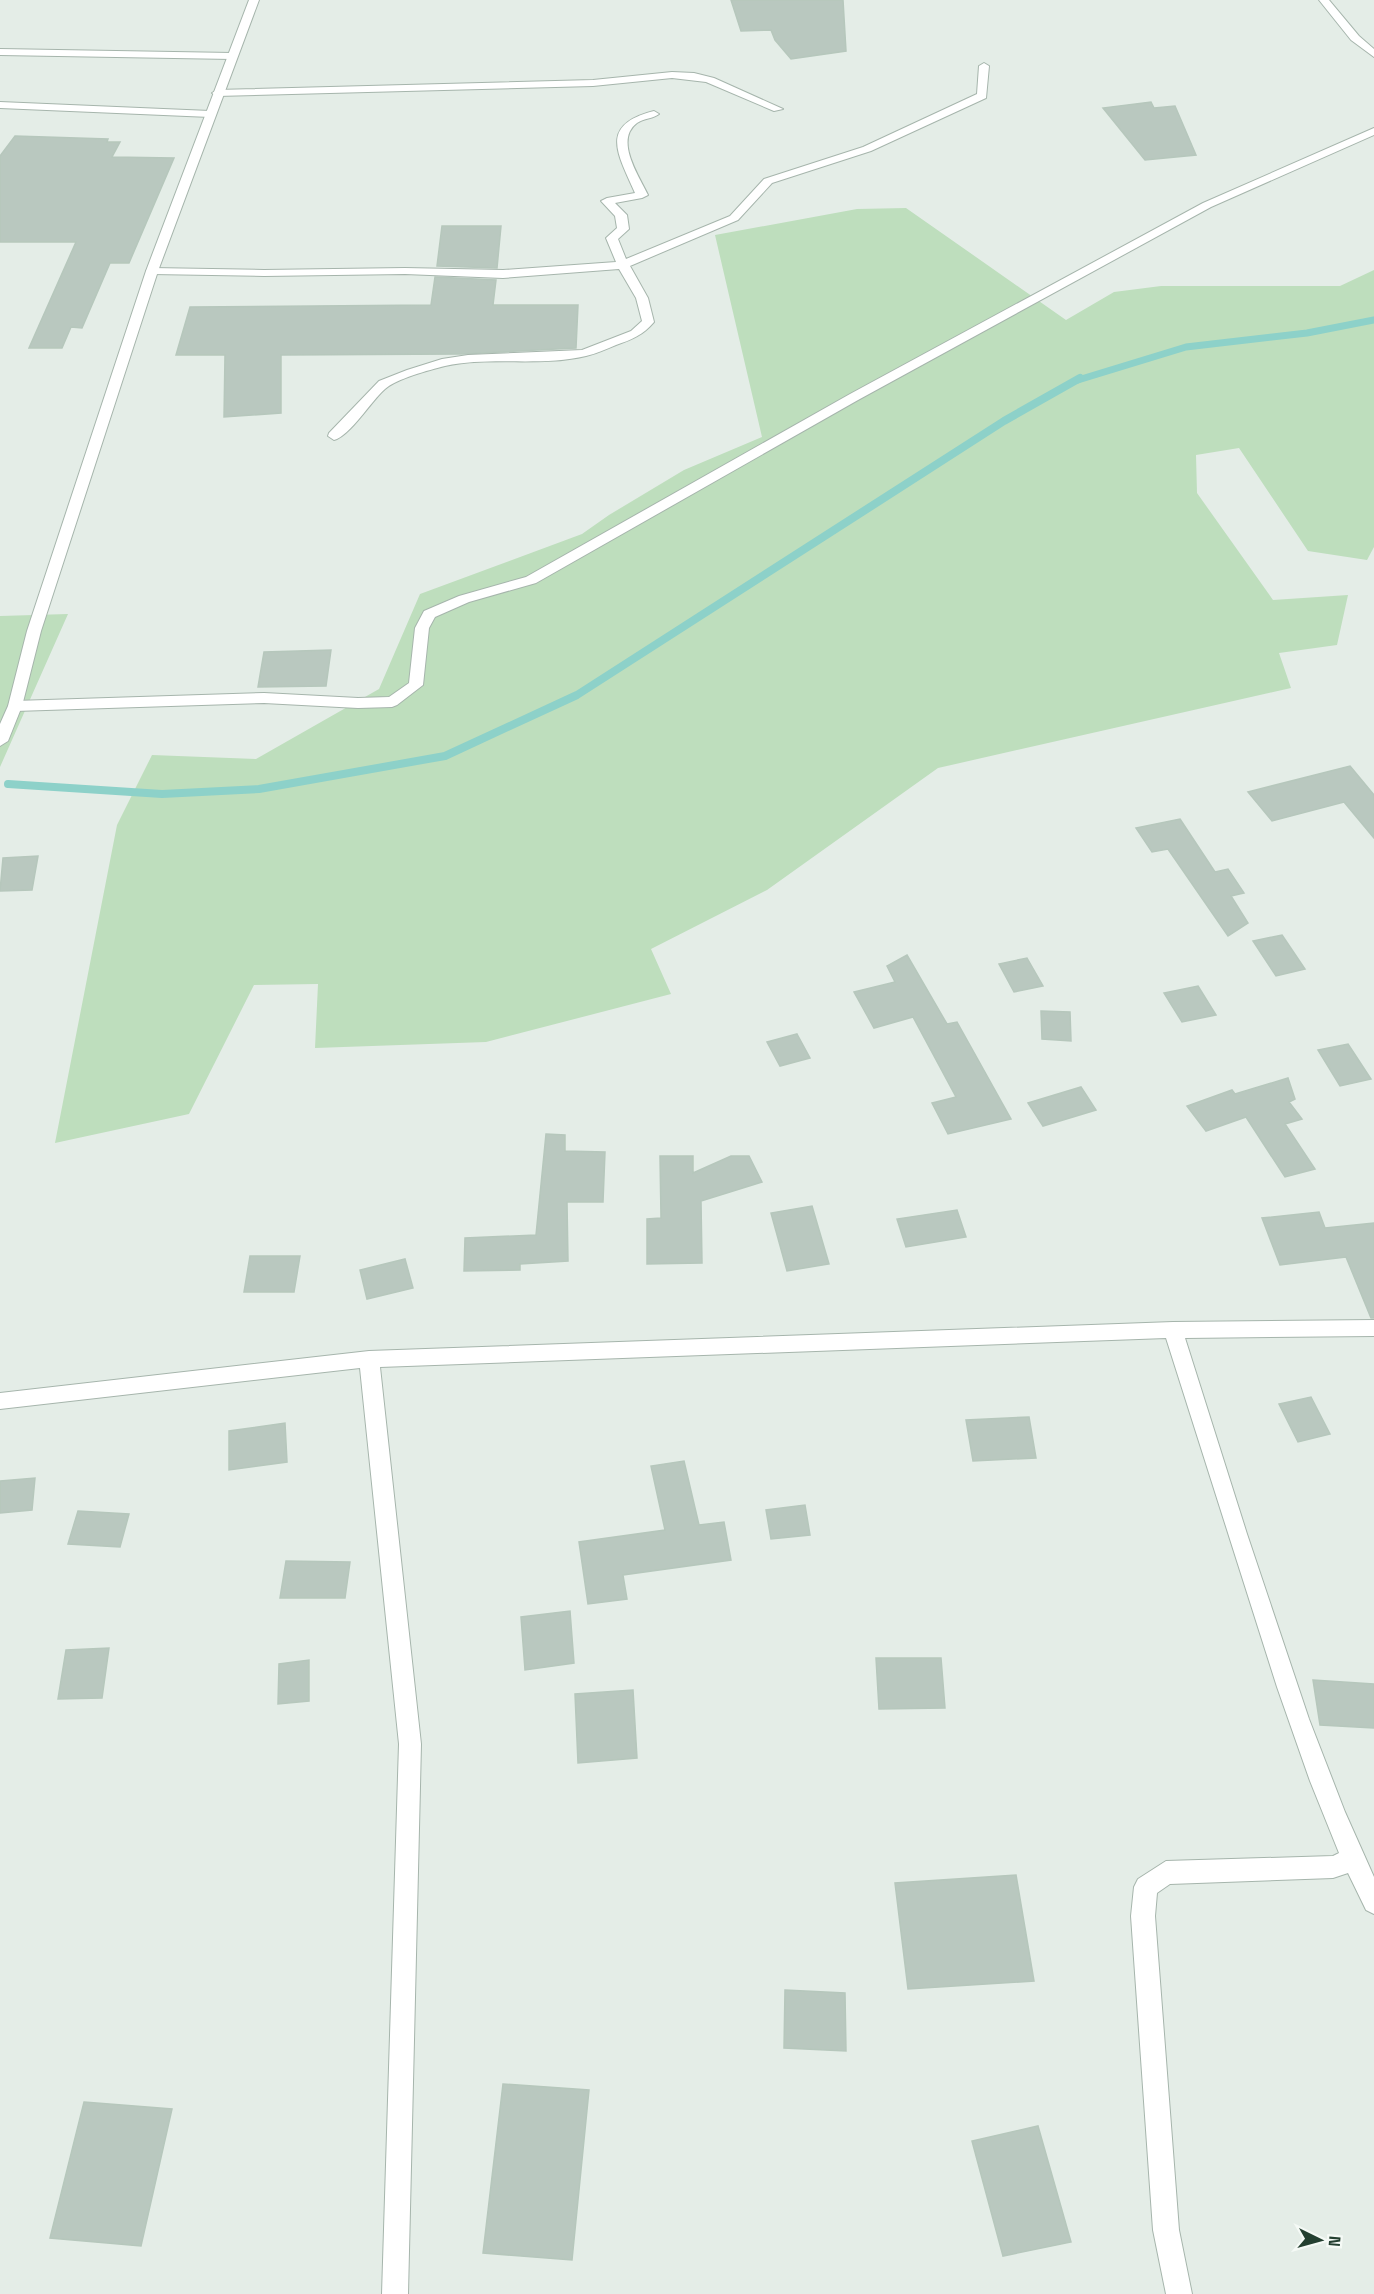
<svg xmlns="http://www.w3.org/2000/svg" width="1374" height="2294" font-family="'Space Grotesk',sans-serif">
  <rect width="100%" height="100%" fill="#e4ede7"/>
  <path fill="#bedebd" d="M 906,208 L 1066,320 L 1114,292 L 1161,286 L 1340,286 L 1374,270 L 1374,547 L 1367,560 L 1308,551 L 1239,448 L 1196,455 L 1197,493 L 1273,600 L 1348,595 L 1337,645 L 1279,653 L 1291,688 L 938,768 L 767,890 L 651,949 L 671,994 L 486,1042 L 315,1048 L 318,984 L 254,985 L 189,1114 L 55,1143 L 117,825 L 152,755 L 256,759 L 379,689 L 420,594 L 582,534 L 609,515 L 684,470 L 762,437 L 715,235 L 857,209 Z
    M 68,614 L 0,767 L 0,616 Z"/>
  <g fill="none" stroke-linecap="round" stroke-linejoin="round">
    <path stroke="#8dd1c9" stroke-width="7" d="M 1078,380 L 1186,347 L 1307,333 L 1374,320"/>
    <path stroke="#8dd1c9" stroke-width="8" d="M 8,784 L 162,794 L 259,789 L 445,756 L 577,695 L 1004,421 L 1080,378"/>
  </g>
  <path fill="#b9c8bf" stroke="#b6c7bc" stroke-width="1.5" d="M 731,0 L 843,0 L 846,51 L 791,59 L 775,40 L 771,30 L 741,31 Z
    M 1151,102 L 1154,108 L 1175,106 L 1196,155 L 1145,160 L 1103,108 Z
    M 15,136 L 108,139 L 107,142 L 120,142 L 112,157 L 174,158 L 129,263 L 110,263 L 82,328 L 71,327 L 62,348 L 29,348 L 76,242 L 0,242 L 0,156 Z
    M 442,226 L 501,226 L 497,268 L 437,266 Z
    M 435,277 L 496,280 L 493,305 L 578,305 L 576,348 L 461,354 L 281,355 L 281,413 L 224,417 L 225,355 L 176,355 L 190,307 L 431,305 Z
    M 331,650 L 326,686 L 258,687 L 264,652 Z
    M 1350,766 L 1374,795 L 1374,838 L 1344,802 L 1272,821 L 1248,792 Z
    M 1180,819 L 1215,872 L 1228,869 L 1244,893 L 1231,896 L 1248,923 L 1228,936 L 1168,849 L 1152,852 L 1136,828 Z
    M 38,856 L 32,890 L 0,891 L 3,858 Z
    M 1282,935 L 1305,969 L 1276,976 L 1253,941 Z
    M 907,955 L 947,1024 L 957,1022 L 1011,1119 L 948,1134 L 932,1103 L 956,1097 L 913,1017 L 874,1028 L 854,992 L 895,982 L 887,966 Z
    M 1027,958 L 1043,986 L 1014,992 L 999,964 Z
    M 1198,986 L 1216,1015 L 1182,1022 L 1164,993 Z
    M 1041,1011 L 1070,1012 L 1071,1041 L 1042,1039 Z
    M 797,1034 L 810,1058 L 780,1066 L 767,1042 Z
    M 1348,1044 L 1371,1079 L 1340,1086 L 1318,1050 Z
    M 1288,1078 L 1295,1099 L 1289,1102 L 1302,1119 L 1285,1124 L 1315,1169 L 1285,1177 L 1246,1117 L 1206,1131 L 1187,1106 L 1232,1090 L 1235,1094 Z
    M 1081,1087 L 1096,1110 L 1043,1126 L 1028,1103 Z
    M 546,1134 L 565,1135 L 565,1151 L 605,1152 L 603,1202 L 567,1202 L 568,1261 L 520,1264 L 520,1270 L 464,1271 L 465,1238 L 536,1235 Z
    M 660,1156 L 693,1156 L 693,1173 L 731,1156 L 749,1156 L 762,1182 L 701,1201 L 702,1263 L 647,1264 L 647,1219 L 661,1218 Z
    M 812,1206 L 829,1264 L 787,1271 L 771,1213 Z
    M 957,1210 L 966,1237 L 906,1247 L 897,1219 Z
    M 1319,1212 L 1325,1228 L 1374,1223 L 1374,1318 L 1371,1318 L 1346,1257 L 1280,1265 L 1262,1218 Z
    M 250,1256 L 300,1256 L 294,1292 L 244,1292 Z
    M 405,1259 L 413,1288 L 367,1299 L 360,1270 Z
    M 1311,1397 L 1330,1434 L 1298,1442 L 1279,1404 Z
    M 1029,1417 L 1036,1458 L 973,1461 L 966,1420 Z
    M 285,1423 L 287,1462 L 229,1470 L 229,1431 Z
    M 684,1461 L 699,1525 L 724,1522 L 731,1560 L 623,1575 L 627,1599 L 588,1604 L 579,1542 L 665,1530 L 651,1466 Z
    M 35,1478 L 32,1510 L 0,1513 L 0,1481 Z
    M 805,1505 L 810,1535 L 771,1539 L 766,1510 Z
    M 78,1511 L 129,1514 L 120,1547 L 68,1544 Z
    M 286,1561 L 350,1562 L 345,1598 L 280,1598 Z
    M 570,1611 L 574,1663 L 525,1670 L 521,1617 Z
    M 109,1648 L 102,1698 L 58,1699 L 66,1650 Z
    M 876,1658 L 941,1658 L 945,1708 L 879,1709 Z
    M 309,1660 L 309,1701 L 278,1704 L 279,1664 Z
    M 1313,1680 L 1374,1684 L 1374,1728 L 1320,1725 Z
    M 633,1690 L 637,1758 L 578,1763 L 575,1694 Z
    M 1016,1875 L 1034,1981 L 908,1989 L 895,1883 Z
    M 785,1990 L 845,1993 L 846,2051 L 784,2048 Z
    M 503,2084 L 589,2090 L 572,2260 L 483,2253 Z
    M 84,2102 L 172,2109 L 141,2246 L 50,2238 Z
    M 1038,2126 L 1071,2242 L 1003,2256 L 972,2141 Z"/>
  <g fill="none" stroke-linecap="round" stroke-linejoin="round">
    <defs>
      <path id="minor" d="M 1319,0 L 1329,0 L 1359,36 L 1374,49 L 1374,57 L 1351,40 Z
        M 0,49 L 232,53 L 237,56 L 232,59 L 0,55 Z
        M 984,63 L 989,66 L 986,98 L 871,151 L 772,183 L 738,220 L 630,266 L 648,298 L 654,322 C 643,335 631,340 616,345 C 606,349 596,354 586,356 C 541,367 491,356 445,366 C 429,370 396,379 385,389 C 371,401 350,436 334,440 L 328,436 L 329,433 L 379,381 L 407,370 L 442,359 L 468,355 L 582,350 L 631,331 L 642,321 L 636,298 L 619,269 L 503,278 L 405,274 L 264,276 L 152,274 L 146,271 L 152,268 L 264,270 L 405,268 L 503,270 L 616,262 L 606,238 L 617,228 L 615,216 L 601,201 L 607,198 L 635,193 C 618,154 598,125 654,111 L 659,114 C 653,119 644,118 637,123 C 614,140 639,176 648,195 L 642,198 L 615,203 L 627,215 L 629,229 L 618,239 L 626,259 L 730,216 L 764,179 L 863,147 L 977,94 L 979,66 Z
        M 672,72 L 694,73 L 714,78 L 783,109 L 774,111 L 706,82 L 672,78 L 593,86 L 217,96 L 212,93 L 217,90 L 593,80 Z
        M 0,102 L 210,111 L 215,114 L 210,117 L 0,108 Z
        M 1374,128 L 1374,135 L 1211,207 L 858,400 L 536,583 L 469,602 L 435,617 L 429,628 L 423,685 L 397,705 L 392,707 L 358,708 L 264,703 L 15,711 L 8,706 L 15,701 L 264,693 L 358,698 L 389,697 L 409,683 L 415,628 L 424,611 L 459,596 L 526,577 L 850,394 L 1203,203 Z
        M 1374,1320 L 1374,1336 L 1185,1338 L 1247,1534 L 1309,1719 L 1345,1812 L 1374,1877 L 1374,1914 L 1366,1910 L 1348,1873 L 1333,1878 L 1170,1884 L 1157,1893 L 1155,1916 L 1179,2230 L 1192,2294 L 1166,2294 L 1153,2230 L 1131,1916 L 1134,1887 L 1138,1879 L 1166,1861 L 1333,1856 L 1339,1853 L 1310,1781 L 1277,1687 L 1166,1338 L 380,1367 L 421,1744 L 408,2294 L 382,2294 L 399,1744 L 360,1368 L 0,1409 L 0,1393 L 369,1351 L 1173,1322 Z"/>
      <path id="tertiary" d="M 249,0 L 259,0 L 158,271 L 41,631 L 22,706 L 8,741 L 0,746 L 0,724 L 8,706 L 27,631 L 146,271 Z"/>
    </defs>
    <use href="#minor" stroke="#a6b5ac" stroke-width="2"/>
    <use href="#tertiary" stroke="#a6b5ac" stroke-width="2"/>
    <use href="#minor" fill="#fff" fill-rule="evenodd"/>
    <use href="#tertiary" fill="#fff" fill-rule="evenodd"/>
  </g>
  <g transform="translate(1320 2240) rotate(95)" stroke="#f5faf6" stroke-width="4.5" paint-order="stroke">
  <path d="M0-4.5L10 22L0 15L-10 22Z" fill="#233f30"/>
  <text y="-9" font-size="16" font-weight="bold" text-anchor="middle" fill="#233f30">N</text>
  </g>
</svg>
